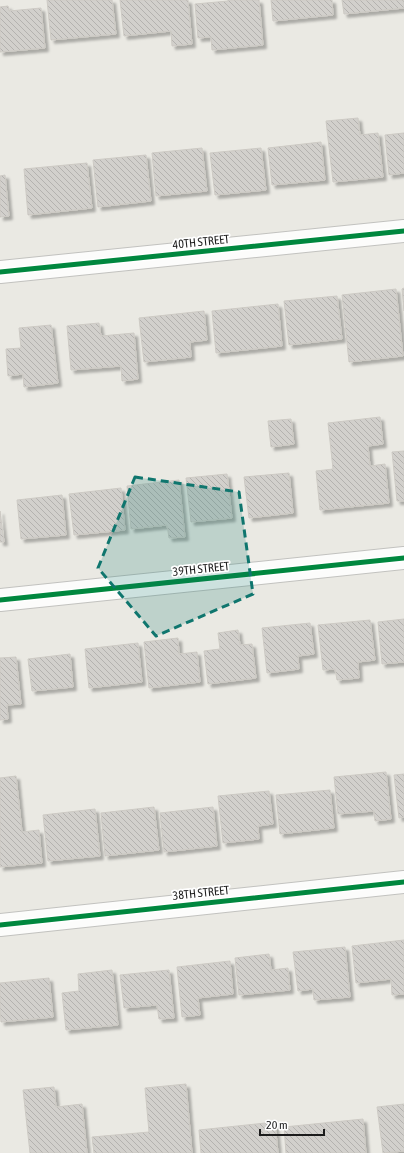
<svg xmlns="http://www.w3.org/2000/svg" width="404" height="1153" font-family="'Asap Condensed',sans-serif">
  <defs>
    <pattern id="building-back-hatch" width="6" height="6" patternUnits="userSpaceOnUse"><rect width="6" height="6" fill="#d2d0cc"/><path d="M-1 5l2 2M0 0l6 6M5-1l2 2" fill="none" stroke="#b4b2af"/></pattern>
    <filter id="shadow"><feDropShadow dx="3.5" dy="3.5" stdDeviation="1" flood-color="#0004"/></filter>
  </defs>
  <rect width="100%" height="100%" fill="#eae9e3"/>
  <path fill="url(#building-back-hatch)" stroke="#cdcac4" filter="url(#shadow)" d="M 47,0 L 112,0 L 116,34 L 51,40 Z
    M 120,0 L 188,0 L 192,44 L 172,46 L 171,31 L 124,36 Z
    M 228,0 L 259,0 L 263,45 L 212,50 L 211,37 L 198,38 L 195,4 L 228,1 Z
    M 271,0 L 332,0 L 333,15 L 273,21 Z
    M 342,0 L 404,0 L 404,8 L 344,14 Z
    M 8,6 L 9,11 L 41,8 L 45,48 L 0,52 L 0,7 Z
    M 358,118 L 360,135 L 378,133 L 383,177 L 333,182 L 326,121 Z
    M 404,133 L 404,173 L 389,175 L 385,135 Z
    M 321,142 L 325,180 L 272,185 L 268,148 Z
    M 202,148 L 207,191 L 156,196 L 152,153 Z
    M 261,148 L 266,190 L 215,195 L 210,153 Z
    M 146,155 L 151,201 L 98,207 L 93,160 Z
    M 87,163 L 92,208 L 28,215 L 24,169 Z
    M 5,175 L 9,216 L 0,217 L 0,176 Z
    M 404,288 L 404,311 L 402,289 Z
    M 396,289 L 403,356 L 349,362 L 342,295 Z
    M 337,296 L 342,339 L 289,345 L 284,301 Z
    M 278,304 L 282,346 L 216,353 L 212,311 Z
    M 204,311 L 207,340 L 190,342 L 191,357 L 144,362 L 139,318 Z
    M 99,323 L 101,336 L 134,333 L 138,379 L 122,381 L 121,366 L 71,370 L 67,326 Z
    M 51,325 L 58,383 L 24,387 L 23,374 L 8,376 L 6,349 L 21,348 L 19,328 Z
    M 380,417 L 383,444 L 368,446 L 370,466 L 385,464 L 389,503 L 320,510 L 316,471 L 333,469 L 328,423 Z
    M 291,419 L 294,444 L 271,447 L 268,421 Z
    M 404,451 L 404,501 L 397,501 L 392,452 Z
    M 289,473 L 293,513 L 249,518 L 244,477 Z
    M 227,474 L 232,518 L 191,522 L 186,478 Z
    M 179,480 L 185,537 L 169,538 L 167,525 L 131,529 L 127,486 Z
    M 121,488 L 125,530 L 74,535 L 69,494 Z
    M 62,495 L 66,535 L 21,539 L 17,500 Z
    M 0,511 L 4,542 L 0,542 Z
    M 404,619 L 404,662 L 382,664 L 378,622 Z
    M 370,620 L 375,660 L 358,662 L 359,678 L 337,680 L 335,669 L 323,670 L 318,625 Z
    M 310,623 L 314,654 L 298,656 L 299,669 L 267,673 L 262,628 Z
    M 238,630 L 240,645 L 252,644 L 256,678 L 208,684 L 204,651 L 220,649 L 218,633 Z
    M 178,638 L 179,654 L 197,652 L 200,682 L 149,688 L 144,642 Z
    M 138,643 L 142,682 L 89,688 L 85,649 Z
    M 70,654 L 73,687 L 32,691 L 28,659 Z
    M 16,657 L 21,704 L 7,705 L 8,719 L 0,720 L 0,658 Z
    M 386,772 L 391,819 L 375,821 L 374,811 L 338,814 L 334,777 Z
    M 404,774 L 404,817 L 399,818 L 394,775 Z
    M 16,776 L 22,832 L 39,830 L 42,863 L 0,867 L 0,778 Z
    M 330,790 L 334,828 L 280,834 L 276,795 Z
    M 269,791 L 273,824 L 258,826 L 259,839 L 223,843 L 218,796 Z
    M 154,807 L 159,850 L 105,856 L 101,813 Z
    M 213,807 L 217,846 L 164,852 L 160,813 Z
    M 95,809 L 100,856 L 48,861 L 43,815 Z
    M 404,940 L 404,994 L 392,995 L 391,979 L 356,983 L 352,946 Z
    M 345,947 L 350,997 L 314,1000 L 313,989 L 298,991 L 293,952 Z
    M 269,954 L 271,970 L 288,968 L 290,990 L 239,995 L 235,958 Z
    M 230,961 L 233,994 L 198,998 L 200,1015 L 182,1017 L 177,967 Z
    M 112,970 L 118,1025 L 66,1030 L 62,993 L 79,991 L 78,974 Z
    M 169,970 L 174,1018 L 159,1019 L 157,1005 L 124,1008 L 120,975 Z
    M 49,978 L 53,1017 L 1,1022 L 0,1009 L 0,983 Z
    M 186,1084 L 192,1153 L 94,1153 L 92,1137 L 149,1132 L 145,1088 Z
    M 54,1087 L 56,1107 L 82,1104 L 87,1153 L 30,1153 L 23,1090 Z
    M 404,1104 L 404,1151 L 383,1153 L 377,1107 Z
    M 363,1119 L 366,1153 L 286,1153 L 284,1127 Z
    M 275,1122 L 278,1153 L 201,1153 L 199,1130 Z"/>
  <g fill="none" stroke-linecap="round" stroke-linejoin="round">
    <defs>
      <path id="minor" d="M 0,272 L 404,231
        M 0,600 L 404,558
        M 0,925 L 404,882"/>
    </defs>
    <use href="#minor" stroke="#c2c2bf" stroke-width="24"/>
    <use href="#minor" stroke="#fcfcfb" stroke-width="22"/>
    <defs>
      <path id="cycleway" d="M 0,272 L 404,231
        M 0,600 L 404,558
        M 0,925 L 404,882"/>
    </defs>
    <use href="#cycleway" stroke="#fff" stroke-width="8"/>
    <use href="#cycleway" stroke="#00873e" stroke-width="5"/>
  </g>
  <path fill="#0f766e" fill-opacity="0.2" stroke="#0f766e" stroke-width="3" stroke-dasharray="8 5" stroke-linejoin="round" d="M 135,477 L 239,492 L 253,594 L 156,636 L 98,568 Z"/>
  <g text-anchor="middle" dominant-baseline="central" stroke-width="3.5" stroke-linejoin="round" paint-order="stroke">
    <g font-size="12" fill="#1b1b1b" stroke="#fff">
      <text transform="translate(201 242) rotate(-6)">40TH STREET</text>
      <text transform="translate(201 569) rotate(-6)">39TH STREET</text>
      <text transform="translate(201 893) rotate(-6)">38TH STREET</text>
    </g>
  </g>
  <path d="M260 1129v6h64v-6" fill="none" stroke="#1b1b1b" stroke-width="2"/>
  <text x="266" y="1129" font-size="12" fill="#1b1b1b" stroke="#ffffff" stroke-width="3" paint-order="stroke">20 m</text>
</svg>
